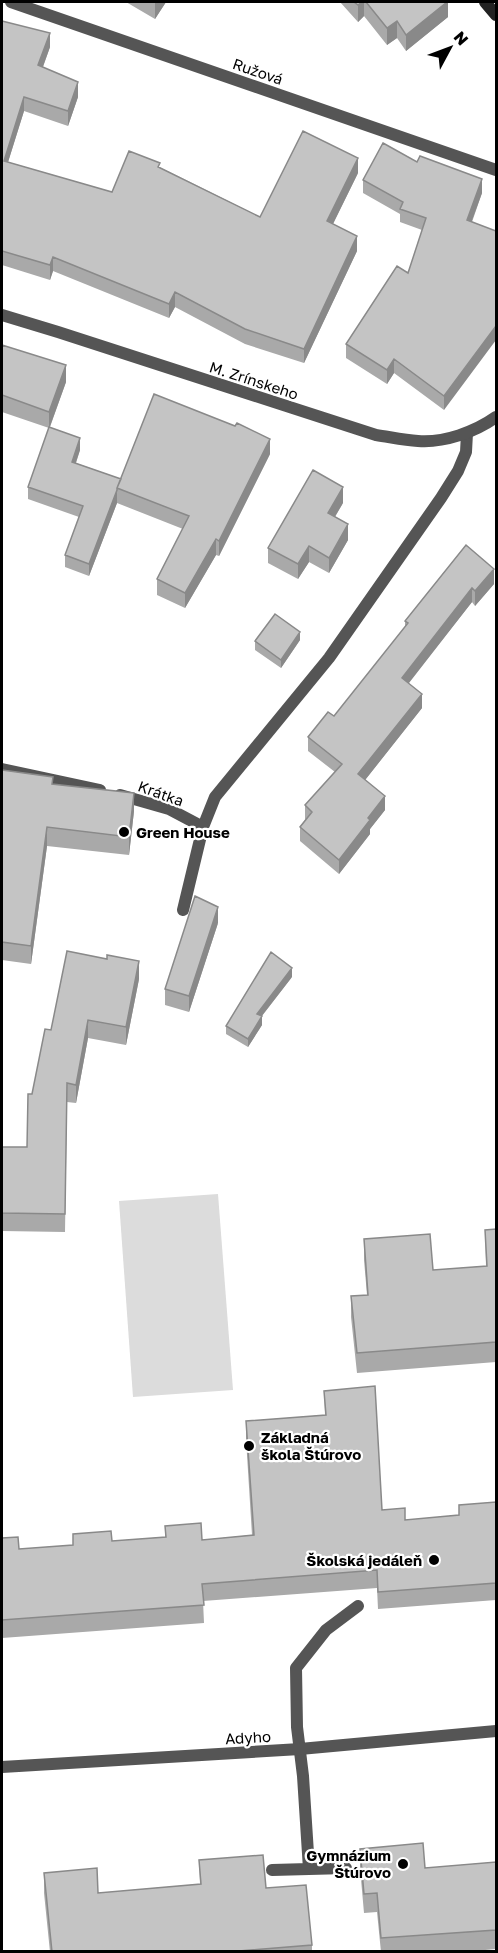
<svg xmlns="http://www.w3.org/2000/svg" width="498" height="1953" font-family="'Golos Text',sans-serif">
  <rect width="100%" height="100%" fill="#fff"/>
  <path fill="#dcdcdc" d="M 218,1194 L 233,1390 L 133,1397 L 119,1201 Z"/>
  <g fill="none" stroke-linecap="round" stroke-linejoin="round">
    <path stroke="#555" stroke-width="12" d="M 183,910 L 203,827 L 215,797 L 329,658 L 441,498 L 458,471 L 466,452 L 467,433
      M 309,1869 L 346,1868
      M 272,1870 L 309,1869 L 303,1776 L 297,1727 L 296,1668 L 326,1630 L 358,1606"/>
    <path stroke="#555" stroke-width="12" d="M 11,2 L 496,170
      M 2,315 L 58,332 L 376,435 C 390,437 404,440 418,441 C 444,443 475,432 496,417
      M 2,769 L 100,790
      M 120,795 L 169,809 L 203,827
      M 2,1767 L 300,1749 L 496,1731"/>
    <path stroke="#222" stroke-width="12" d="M 485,2 L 496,15"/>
  </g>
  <path fill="#a9a9a9" d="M 126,2 L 166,2 L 155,19 Z
    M 340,2 L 448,2 L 448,17 L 406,51 L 397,38 L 387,45 L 364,16 L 358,22 Z
    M 2,21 L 50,47 L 43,67 L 78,97 L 68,126 L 24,111 L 8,162 L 112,192 L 160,167 L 260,217 L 358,173 L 333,224 L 357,251 L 304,363 L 245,344 L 175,307 L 169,318 L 53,271 L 50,280 L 2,265 Z
    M 417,162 L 482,193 L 472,222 L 444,410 L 394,373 L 387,384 L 346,358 L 346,344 L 408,273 L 422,230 L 400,222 L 400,214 L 363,193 L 363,180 Z
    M 2,345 L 66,382 L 50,427 L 80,450 L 76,463 L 121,479 L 270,454 L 219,556 L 216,555 L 185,608 L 157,595 L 157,579 L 183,529 L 117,503 L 89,576 L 65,567 L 65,555 L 79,517 L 28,499 L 28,487 L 49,428 L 2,412 Z
    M 343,503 L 335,517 L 348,540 L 329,573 L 309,562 L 298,579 L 268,563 L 268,548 Z
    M 466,545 L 494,584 L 475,606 L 472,602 L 408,683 L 422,708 L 365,780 L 385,810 L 370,829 L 370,834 L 339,874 L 300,841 L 300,827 L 305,820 L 305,805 L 335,772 L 308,751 L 308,737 L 334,716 L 405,627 L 405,621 Z
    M 300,640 L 281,668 L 255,650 L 255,641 Z
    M 2,770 L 53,784 L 134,811 L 129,855 L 47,846 L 31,964 L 2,960 Z
    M 218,923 L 189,1012 L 165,1005 L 165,989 Z
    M 292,977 L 262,1016 L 262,1025 L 248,1047 L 226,1034 L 226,1026 Z
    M 139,979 L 126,1045 L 88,1038 L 76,1103 L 67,1102 L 65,1232 L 2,1231 L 2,1147 L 27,1147 L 32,1094 L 51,1030 Z
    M 496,1229 L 496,1362 L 357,1373 L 351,1317 L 351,1296 L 367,1295 L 364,1260 L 364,1239 L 433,1270 L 486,1266 L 485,1230 Z
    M 324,1391 L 382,1510 L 405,1520 L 459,1515 L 496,1502 L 496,1600 L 378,1609 L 377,1588 L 203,1601 L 204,1623 L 2,1638 L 2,1538 L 19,1549 L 73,1545 L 73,1534 L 112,1541 L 165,1537 L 165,1526 L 202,1540 L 252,1535 L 246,1439 L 246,1421 L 325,1415 Z
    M 360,1849 L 425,1868 L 496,1862 L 496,1949 L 464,1952 L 381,1952 L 377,1912 L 364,1913 L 360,1868 Z
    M 199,1860 L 266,1888 L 312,1945 L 312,1952 L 50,1952 L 44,1893 L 44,1873 L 98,1893 L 200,1884 Z"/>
  <path fill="#898989" d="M 156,2 L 166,2 L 155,19 L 155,3 Z
    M 362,2 L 364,2 L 364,16 L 358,22 L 358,5 Z
    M 447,2 L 448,2 L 448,17 L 406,51 L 406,35 Z
    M 397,21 L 397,38 L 387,45 L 387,28 Z
    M 50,33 L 50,47 L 38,80 L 38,65 Z
    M 78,82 L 78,97 L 68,126 L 68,111 Z
    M 24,97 L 24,111 L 4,175 L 4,161 Z
    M 358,158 L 358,173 L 327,236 L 327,221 Z
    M 482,179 L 482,193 L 467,234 L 467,220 Z
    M 357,236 L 357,251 L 304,363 L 304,349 Z
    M 53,257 L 53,271 L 50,280 L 50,265 Z
    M 175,292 L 175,307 L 169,318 L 169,304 Z
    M 496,326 L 496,340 L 444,410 L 444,396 Z
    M 394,359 L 394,373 L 387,384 L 387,370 Z
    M 66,365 L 66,382 L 49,429 L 49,412 Z
    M 80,438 L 80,450 L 72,474 L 72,462 Z
    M 270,439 L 270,454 L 219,556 L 219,541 Z
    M 343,487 L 343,503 L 328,528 L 328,513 Z
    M 117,490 L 117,503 L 89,576 L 89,564 Z
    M 348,524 L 348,540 L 329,573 L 329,558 Z
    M 216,539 L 216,555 L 185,608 L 185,593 Z
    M 309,546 L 309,562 L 298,579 L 298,564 Z
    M 494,569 L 494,584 L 475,606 L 475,591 Z
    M 472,588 L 472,602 L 402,692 L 402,678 Z
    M 300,632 L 300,640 L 281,668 L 281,660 Z
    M 422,694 L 422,708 L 358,789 L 358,774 Z
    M 134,793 L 134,811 L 129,855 L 129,837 Z
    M 385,796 L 385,810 L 370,829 L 370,834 L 339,874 L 339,860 L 368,818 Z
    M 47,827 L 47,846 L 31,964 L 31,946 Z
    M 218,907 L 218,923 L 189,1012 L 189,996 Z
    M 139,961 L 139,979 L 126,1045 L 126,1027 Z
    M 292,968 L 292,977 L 257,1022 L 257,1014 Z
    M 262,1016 L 262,1025 L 248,1047 L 248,1039 Z
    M 88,1020 L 88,1038 L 76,1103 L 76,1085 Z"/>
  <path fill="#c4c4c4" stroke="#898989" stroke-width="1.5" d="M 354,2 L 362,2 L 358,5 Z
    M 366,2 L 447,2 L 406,35 L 397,21 L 387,28 Z
    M 2,21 L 50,33 L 38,65 L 78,82 L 68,111 L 24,97 L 4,161 L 112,192 L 129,151 L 160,163 L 158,167 L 260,217 L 303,131 L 358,158 L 327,221 L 357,236 L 304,349 L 245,329 L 175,292 L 169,304 L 53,257 L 50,265 L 2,251 Z
    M 383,143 L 417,162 L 420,156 L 482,179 L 467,220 L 496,231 L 496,326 L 444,396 L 394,359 L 387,370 L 346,344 L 397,266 L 408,273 L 426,218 L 400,209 L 403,202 L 363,180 Z
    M 2,345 L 66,365 L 49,412 L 2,395 Z
    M 154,394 L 235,426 L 237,423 L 270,439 L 219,541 L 216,539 L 185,593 L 157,579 L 189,516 L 117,488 Z
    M 49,427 L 80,438 L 72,462 L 121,479 L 117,488 L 117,490 L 89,564 L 65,555 L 83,506 L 28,487 Z
    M 313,470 L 343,487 L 328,513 L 348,524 L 329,558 L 309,546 L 298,564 L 268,548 Z
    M 466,545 L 494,569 L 475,591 L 472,588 L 402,678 L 422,694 L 358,774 L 385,796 L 368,818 L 370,820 L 339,860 L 300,827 L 312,812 L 305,805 L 342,764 L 308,737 L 328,712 L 334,716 L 408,623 L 405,621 Z
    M 275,614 L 300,632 L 281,660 L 255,641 Z
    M 2,770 L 53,777 L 52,784 L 134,793 L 129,837 L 47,827 L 31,946 L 2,942 Z
    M 195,896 L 218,907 L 189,996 L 165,989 Z
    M 67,951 L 107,959 L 107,955 L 139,961 L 126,1027 L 88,1020 L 76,1085 L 67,1083 L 65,1214 L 2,1213 L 2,1147 L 27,1147 L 28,1094 L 32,1094 L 45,1029 L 51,1030 Z
    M 271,952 L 292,968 L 257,1014 L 262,1016 L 248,1039 L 226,1026 Z
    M 496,1229 L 496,1342 L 357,1353 L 351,1296 L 368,1295 L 364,1239 L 430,1234 L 433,1270 L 487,1266 L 485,1230 Z
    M 375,1386 L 382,1510 L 405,1508 L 405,1520 L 459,1515 L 459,1505 L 496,1502 L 496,1583 L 378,1592 L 377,1570 L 202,1584 L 204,1605 L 2,1620 L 2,1538 L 18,1537 L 19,1549 L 73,1545 L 73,1534 L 111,1531 L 112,1541 L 166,1537 L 165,1526 L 201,1523 L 202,1540 L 254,1535 L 246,1421 L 326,1415 L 324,1391 Z
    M 423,1843 L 425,1868 L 496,1862 L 496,1930 L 381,1938 L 377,1893 L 364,1894 L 360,1849 Z
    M 263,1855 L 266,1888 L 306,1885 L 312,1945 L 227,1952 L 52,1952 L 44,1873 L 97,1868 L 98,1893 L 201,1884 L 199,1860 Z"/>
  <g fill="#000" stroke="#fff" stroke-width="2">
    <circle cx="124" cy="832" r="6"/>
    <circle cx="249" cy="1446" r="6"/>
    <circle cx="434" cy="1560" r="6"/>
    <circle cx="403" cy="1864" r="6"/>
  </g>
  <g text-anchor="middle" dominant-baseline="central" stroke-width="4.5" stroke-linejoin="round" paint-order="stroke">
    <g font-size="15" fill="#000" stroke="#fff">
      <text transform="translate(258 71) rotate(19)">Ružová</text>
      <text transform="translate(254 380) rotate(18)">M. Zrínskeho</text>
      <text transform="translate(161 793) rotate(20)">Krátka</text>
      <text transform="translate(248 1737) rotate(-3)">Adyho</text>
    </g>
    <g font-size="15" font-weight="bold" fill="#000" stroke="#fff" text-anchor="start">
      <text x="136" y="832">Green House</text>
      <text x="261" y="1437">Základná<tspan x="261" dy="17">škola Štúrovo</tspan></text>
      <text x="422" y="1560" text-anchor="end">Školská jedáleň</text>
      <text x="391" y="1855" text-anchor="end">Gymnázium<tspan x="391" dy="17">Štúrovo</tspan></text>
    </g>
  </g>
  <rect width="498" height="1953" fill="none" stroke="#000000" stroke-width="6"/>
  <g transform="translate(450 48) rotate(49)" stroke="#ffffff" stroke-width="4.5" paint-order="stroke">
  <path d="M0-4.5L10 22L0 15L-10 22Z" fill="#000000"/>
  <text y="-9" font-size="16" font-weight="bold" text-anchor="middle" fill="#000000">N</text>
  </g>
</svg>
